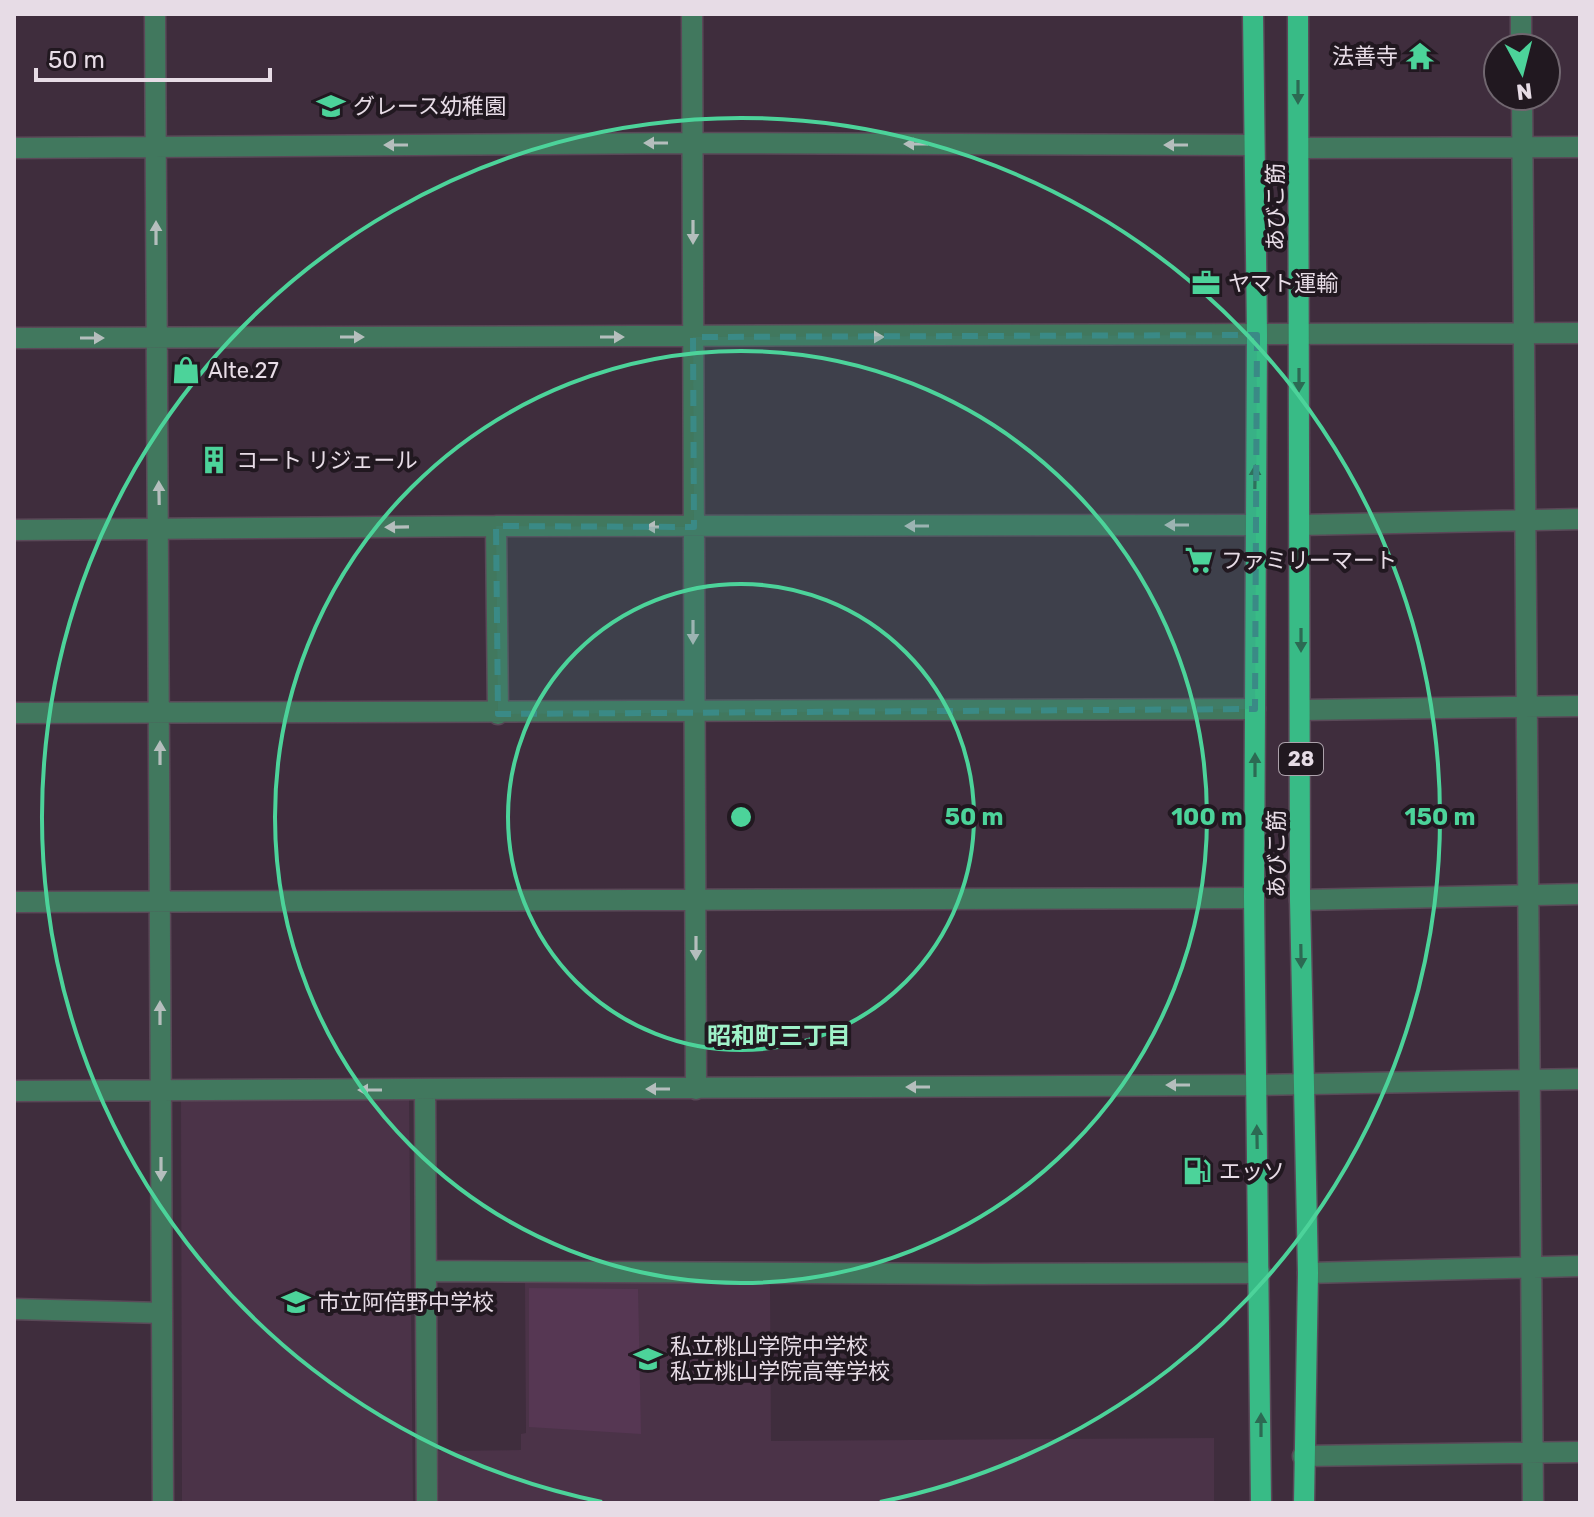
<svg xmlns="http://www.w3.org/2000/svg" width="1594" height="1517" font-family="Rubik,'Noto Sans JP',sans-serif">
  <rect width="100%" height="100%" fill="#3f2d3d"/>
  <path fill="#4b3348" d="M 409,1098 L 413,1503 L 182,1503 L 181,1101 Z
    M 770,1282 L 771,1441 L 1214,1438 L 1214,1503 L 439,1503 L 438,1451 L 521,1450 L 521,1434 L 526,1433 L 525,1283 Z"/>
  <path fill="#563753" d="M 529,1288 L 638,1289 L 641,1434 L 529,1427 Z"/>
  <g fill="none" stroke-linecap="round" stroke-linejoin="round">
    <defs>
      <path id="minor" d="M 155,14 L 163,1503
        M 692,14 L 696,1089
        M 1521,14 L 1521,48
        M 1522,96 L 1533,1503
        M 14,148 L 692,143 L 1254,145
        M 1299,148 L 1580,147
        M 14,338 L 1580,333
        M 1300,525 L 1580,519
        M 496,526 L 498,714
        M 14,530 L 496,526 L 1255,525
        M 1301,710 L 1580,706
        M 14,713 L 1255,709
        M 1300,900 L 1580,894
        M 14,902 L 1254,898
        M 425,1089 L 427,1503
        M 14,1091 L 1256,1085 L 1580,1079
        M 426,1271 L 980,1274 L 1260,1273
        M 1308,1273 L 1580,1266
        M 14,1309 L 162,1313
        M 1303,1456 L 1580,1452"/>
      <path id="major" d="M 1253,14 L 1257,335 L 1254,898 L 1261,1503
        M 1298,14 L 1300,900 L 1308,1273 L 1304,1503"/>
    </defs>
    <use href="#minor" stroke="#5a4958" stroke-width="23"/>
    <use href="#major" stroke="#5a4958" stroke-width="23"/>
    <use href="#minor" stroke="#41785e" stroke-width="20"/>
    <use href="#major" stroke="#38bb86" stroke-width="20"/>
  </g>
  <defs><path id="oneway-solid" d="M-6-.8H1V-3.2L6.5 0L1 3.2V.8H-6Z" transform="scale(2)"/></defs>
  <g fill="#2c6a53">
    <use href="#oneway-solid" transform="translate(1298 92) rotate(90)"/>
    <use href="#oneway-solid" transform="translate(1299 380) rotate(90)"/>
    <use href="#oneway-solid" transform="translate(1255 477) rotate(-89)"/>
    <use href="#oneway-solid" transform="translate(1301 640) rotate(90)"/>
    <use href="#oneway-solid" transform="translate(1255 765) rotate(-90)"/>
    <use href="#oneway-solid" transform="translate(1301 956) rotate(89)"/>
    <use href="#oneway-solid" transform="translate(1257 1137) rotate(-91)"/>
    <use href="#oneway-solid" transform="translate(1261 1425) rotate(-90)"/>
  </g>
  <g fill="#b5bebd">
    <use href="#oneway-solid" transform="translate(656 143) rotate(180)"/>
    <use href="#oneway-solid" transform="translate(916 144) rotate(-180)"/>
    <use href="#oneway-solid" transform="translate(396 145) rotate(180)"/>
    <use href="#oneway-solid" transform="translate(1176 145) rotate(-180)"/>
    <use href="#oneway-solid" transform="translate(693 232) rotate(90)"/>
    <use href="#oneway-solid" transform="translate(156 233) rotate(-90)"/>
    <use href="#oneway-solid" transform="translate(352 337)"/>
    <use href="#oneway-solid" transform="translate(612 337)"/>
    <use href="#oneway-solid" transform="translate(872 337)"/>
    <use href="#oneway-solid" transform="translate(92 338)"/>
    <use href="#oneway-solid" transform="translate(159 493) rotate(-91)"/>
    <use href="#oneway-solid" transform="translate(1177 525) rotate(180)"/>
    <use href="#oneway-solid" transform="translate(917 526) rotate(180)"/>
    <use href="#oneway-solid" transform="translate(397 527) rotate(179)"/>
    <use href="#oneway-solid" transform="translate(657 527) rotate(-180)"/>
    <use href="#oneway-solid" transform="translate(693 632) rotate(90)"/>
    <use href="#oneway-solid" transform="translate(160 753) rotate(-90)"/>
    <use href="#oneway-solid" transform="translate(696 948) rotate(90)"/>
    <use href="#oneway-solid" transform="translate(160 1013) rotate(-90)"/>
    <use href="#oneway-solid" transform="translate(1178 1085) rotate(180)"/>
    <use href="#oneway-solid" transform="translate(918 1087) rotate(180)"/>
    <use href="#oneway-solid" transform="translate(658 1089) rotate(180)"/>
    <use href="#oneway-solid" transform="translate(370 1090) rotate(180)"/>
    <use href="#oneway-solid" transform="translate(161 1169) rotate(90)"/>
  </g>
  <path fill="#3a8a86" fill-opacity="0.2" stroke="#3a8a86" stroke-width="6" stroke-dasharray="16 10" stroke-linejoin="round" d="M 1257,335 L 1255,709 L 498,714 L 496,526 L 694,527 L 693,337 Z"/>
  <g fill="none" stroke="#4cd39a" stroke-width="4">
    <circle cx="741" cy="817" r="233"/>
    <circle cx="741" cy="817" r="466"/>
    <path d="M602 1502A699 699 0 1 1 880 1502"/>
  </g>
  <defs>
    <symbol id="temple-bare" viewBox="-9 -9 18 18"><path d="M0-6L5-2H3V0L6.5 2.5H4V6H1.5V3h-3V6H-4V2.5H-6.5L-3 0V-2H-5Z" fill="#4cd39a" stroke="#211820" stroke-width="2.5" paint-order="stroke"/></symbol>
    <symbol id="school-bare" viewBox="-9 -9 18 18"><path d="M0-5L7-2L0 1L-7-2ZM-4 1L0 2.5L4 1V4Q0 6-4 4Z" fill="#4cd39a" stroke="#211820" stroke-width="2.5" paint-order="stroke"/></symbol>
    <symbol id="office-bare" viewBox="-9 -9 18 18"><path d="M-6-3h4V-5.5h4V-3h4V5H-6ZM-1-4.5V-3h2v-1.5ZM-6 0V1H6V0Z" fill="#4cd39a" stroke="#211820" stroke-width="2.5" paint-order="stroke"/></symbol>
    <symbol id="shop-bare" viewBox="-9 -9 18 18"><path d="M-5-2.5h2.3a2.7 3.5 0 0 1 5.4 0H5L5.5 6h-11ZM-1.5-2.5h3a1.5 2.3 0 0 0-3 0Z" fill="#4cd39a" stroke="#211820" stroke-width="2.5" paint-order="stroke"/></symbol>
    <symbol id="building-bare" viewBox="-9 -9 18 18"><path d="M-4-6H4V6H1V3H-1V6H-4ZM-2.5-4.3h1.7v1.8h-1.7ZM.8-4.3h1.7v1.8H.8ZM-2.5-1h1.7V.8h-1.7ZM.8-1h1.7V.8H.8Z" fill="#4cd39a" stroke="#211820" stroke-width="2.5" paint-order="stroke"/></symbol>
    <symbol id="supermarket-bare" viewBox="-9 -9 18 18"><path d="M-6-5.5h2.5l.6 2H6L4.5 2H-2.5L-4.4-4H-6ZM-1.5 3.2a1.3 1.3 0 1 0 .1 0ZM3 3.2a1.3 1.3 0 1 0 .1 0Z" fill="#4cd39a" stroke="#211820" stroke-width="2.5" paint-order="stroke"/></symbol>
    <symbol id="fuel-bare" viewBox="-9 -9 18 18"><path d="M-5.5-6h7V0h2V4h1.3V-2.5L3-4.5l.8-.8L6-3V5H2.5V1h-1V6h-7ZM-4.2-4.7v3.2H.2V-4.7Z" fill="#4cd39a" stroke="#211820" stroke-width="2.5" paint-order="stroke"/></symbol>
  </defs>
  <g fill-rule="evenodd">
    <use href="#temple-bare" x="1400" y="36" width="40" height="40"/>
    <use href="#school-bare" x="311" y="86" width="40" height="40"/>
    <use href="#office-bare" x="1186" y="263" width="40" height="40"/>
    <use href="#shop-bare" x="166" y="350" width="40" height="40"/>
    <use href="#building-bare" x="194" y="440" width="40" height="40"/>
    <use href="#supermarket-bare" x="1179" y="540" width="40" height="40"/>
    <use href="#fuel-bare" x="1177" y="1151" width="40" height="40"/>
    <use href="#school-bare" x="276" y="1282" width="40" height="40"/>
    <use href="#school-bare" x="628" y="1339" width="40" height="40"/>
  </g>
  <g text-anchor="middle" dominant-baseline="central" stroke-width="8" stroke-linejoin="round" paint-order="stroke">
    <rect fill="#211820" stroke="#aca1ab" stroke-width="2" x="1279" y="743" width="44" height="32" rx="6"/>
    <g font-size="20" font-weight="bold" fill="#e7dce6">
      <text x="1301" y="759">28</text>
    </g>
    <g font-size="22" fill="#e7dce6" stroke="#211820" text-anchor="start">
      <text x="1398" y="56" text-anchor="end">法善寺</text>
      <text x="353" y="106">グレース幼稚園</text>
      <text x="1228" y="283">ヤマト運輸</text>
      <text x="208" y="370">Alte.27</text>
      <text x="236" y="460">コート リジェール</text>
      <text x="1221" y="560">ファミリーマート</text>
      <text x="1219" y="1171">エッソ</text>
      <text x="318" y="1302">市立阿倍野中学校</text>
      <text x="670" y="1346">私立桃山学院中学校<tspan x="670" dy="25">私立桃山学院高等学校</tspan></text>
    </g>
    <g font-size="22" fill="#e7dce6" stroke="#211820">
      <text transform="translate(1275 207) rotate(-90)">あびこ筋</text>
      <text transform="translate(1276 854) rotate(-90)">あびこ筋</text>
    </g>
    <g font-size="24" font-weight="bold" fill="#9ff2c9" stroke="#211820">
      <text x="779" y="1036">昭和町三丁目</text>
    </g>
  </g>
  <circle cx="741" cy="817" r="12" fill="#4cd39a" stroke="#211820" stroke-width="4"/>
  <g font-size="24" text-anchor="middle" font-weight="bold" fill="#4cd39a" stroke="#211820" stroke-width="8" stroke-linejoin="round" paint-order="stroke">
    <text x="974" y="825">50 m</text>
    <text x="1207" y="825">100 m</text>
    <text x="1440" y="825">150 m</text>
  </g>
  <rect width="1594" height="1517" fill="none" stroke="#e7dce6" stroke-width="32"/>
  <g transform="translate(1522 72) rotate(173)"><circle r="38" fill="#211820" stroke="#70666f" stroke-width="2"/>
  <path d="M0-6L14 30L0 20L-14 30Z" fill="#4cd39a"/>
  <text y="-12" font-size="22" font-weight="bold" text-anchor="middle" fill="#e7dce6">N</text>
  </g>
  <path d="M36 68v12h234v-12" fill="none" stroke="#e7dce6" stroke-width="4"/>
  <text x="48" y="68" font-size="24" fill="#e7dce6" stroke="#211820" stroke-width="6" paint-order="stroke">50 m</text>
</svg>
